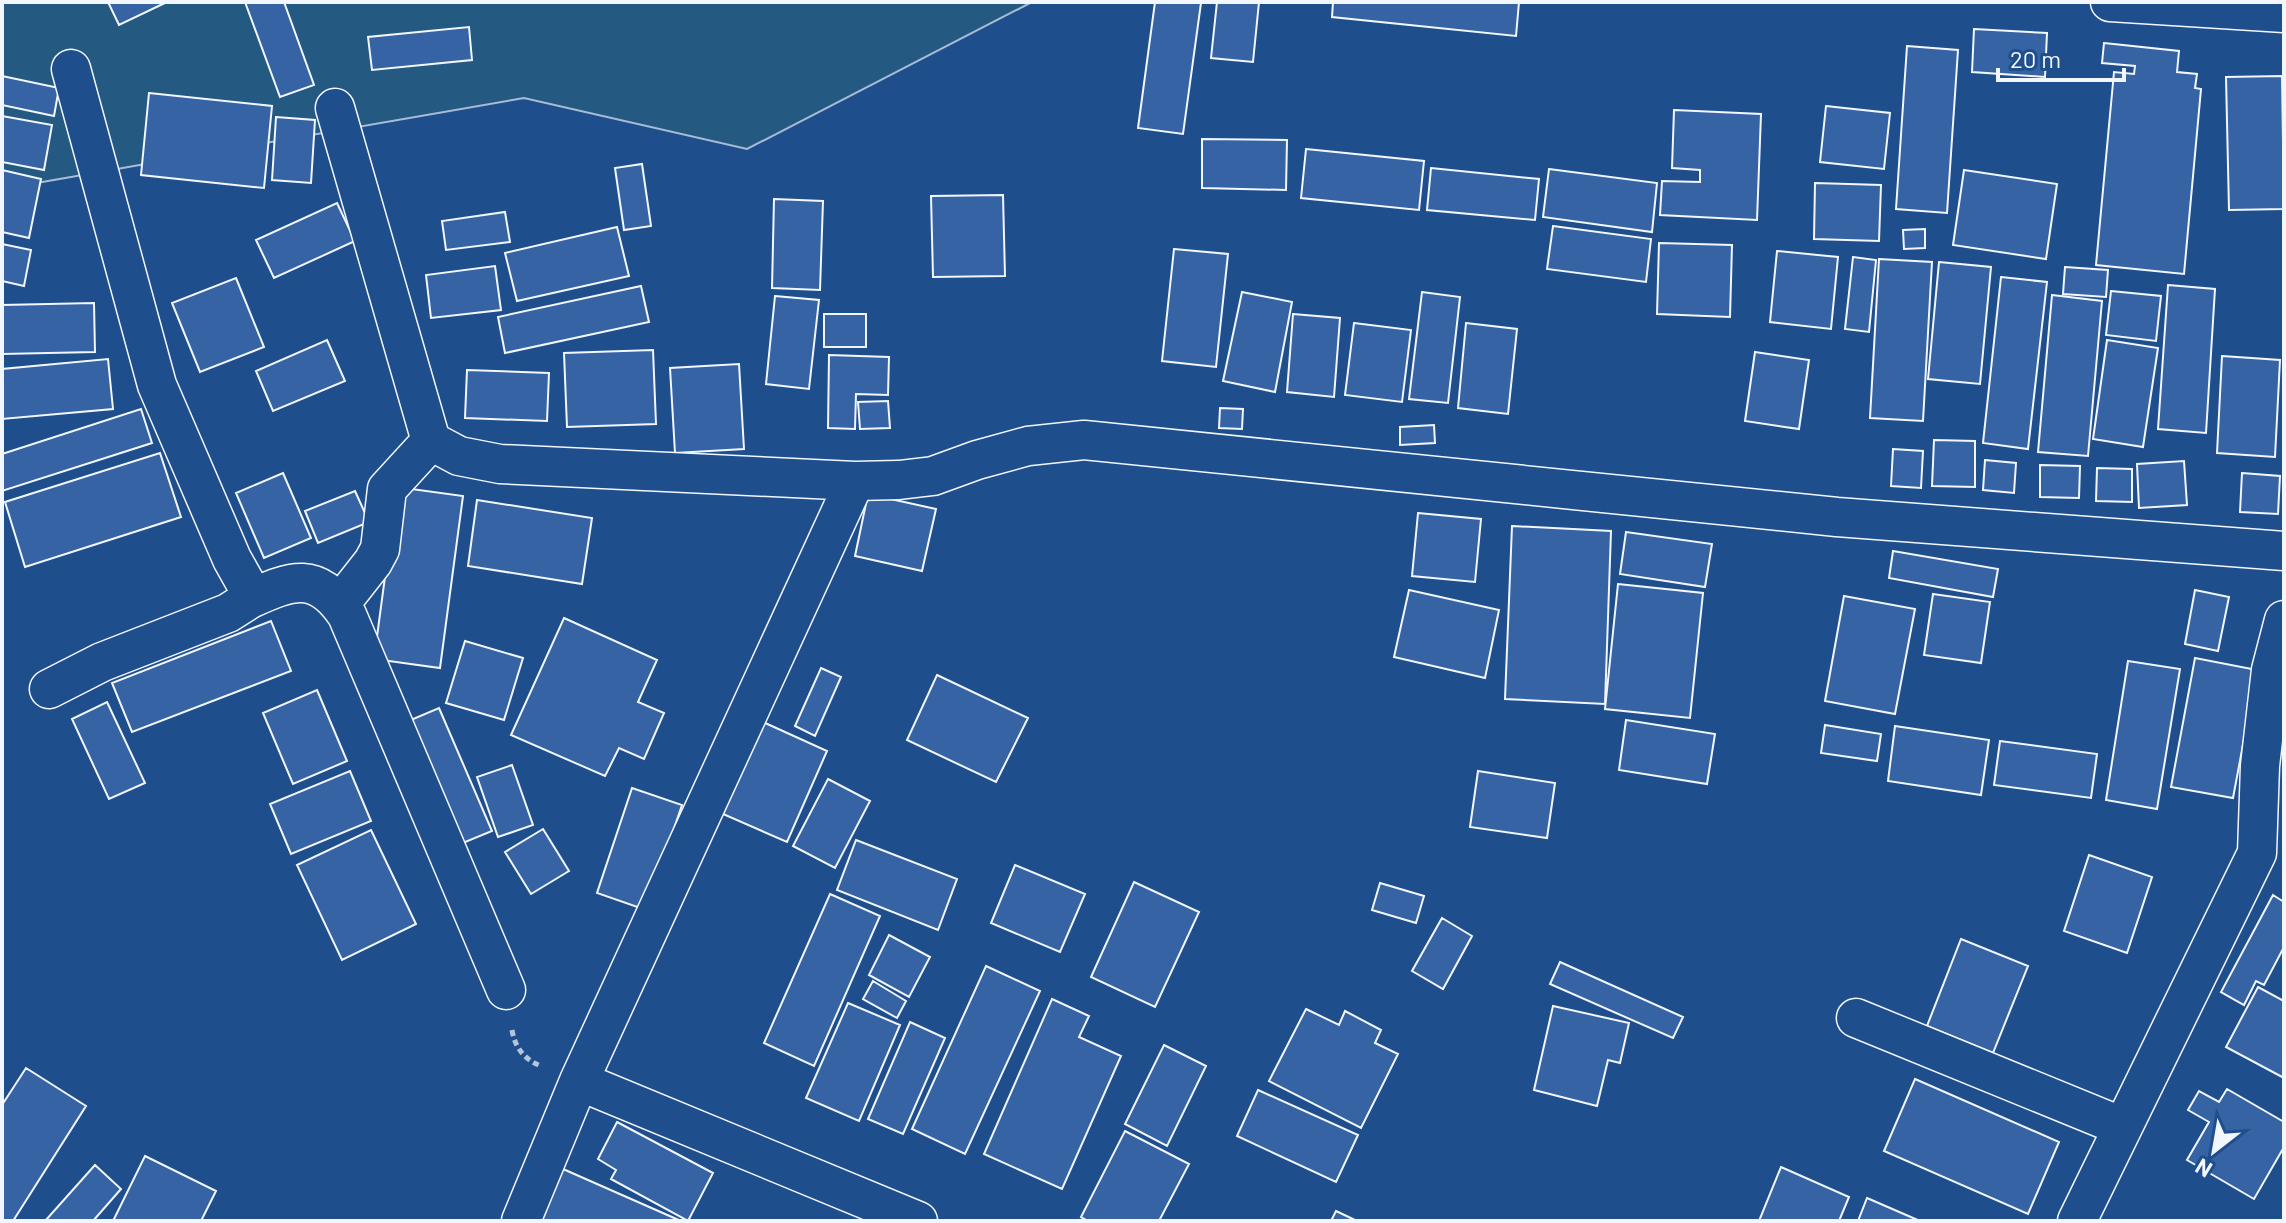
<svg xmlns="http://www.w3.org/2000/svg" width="2286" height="1223" font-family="Barlow,sans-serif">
  <rect width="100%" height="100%" fill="#1f4e8c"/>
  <path fill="#245a82" stroke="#a8bbd7" stroke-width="2" d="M 2,2 L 1032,2 L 747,149 L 524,98 L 2,189 Z"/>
  <path fill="#3563a3" stroke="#f2f6ff" stroke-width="2" d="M 108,2 L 167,2 L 119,25 Z
    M 245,2 L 284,2 L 314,85 L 280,97 Z
    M 1155,2 L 1201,3 L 1183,134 L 1138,128 Z
    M 1217,2 L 1259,2 L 1253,62 L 1211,58 Z
    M 1333,2 L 1519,2 L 1516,36 L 1332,17 Z
    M 469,27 L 472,60 L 372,70 L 368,37 Z
    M 1974,29 L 2047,33 L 2045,77 L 1972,72 Z
    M 2104,43 L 2179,51 L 2177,72 L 2197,74 L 2195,88 L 2201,89 L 2184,274 L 2096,265 L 2114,72 L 2134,74 L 2135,66 L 2102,63 Z
    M 1907,46 L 1958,50 L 1947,213 L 1896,209 Z
    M 2,76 L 59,88 L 54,116 L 2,105 Z
    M 2282,76 L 2284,209 L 2229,210 L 2226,77 Z
    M 149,93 L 272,106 L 264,188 L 141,175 Z
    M 1826,106 L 1890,113 L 1884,169 L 1820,162 Z
    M 1674,110 L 1761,114 L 1757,220 L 1660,215 L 1662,181 L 1700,182 L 1700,170 L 1672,168 Z
    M 2,116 L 52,125 L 44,170 L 2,162 Z
    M 276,117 L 315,120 L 311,183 L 272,180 Z
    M 1202,139 L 1287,140 L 1286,190 L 1202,188 Z
    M 1306,149 L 1424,161 L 1419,210 L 1301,198 Z
    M 642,164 L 651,226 L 624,230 L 615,168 Z
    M 1431,168 L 1539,179 L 1535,220 L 1427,210 Z
    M 1549,169 L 1657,183 L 1652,232 L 1543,217 Z
    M 2,170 L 41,179 L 29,238 L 2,232 Z
    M 1964,170 L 2057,184 L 2046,259 L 1953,245 Z
    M 1815,183 L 1881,185 L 1879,241 L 1814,239 Z
    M 1003,195 L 1005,276 L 933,277 L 931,196 Z
    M 774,199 L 823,201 L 820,290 L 772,288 Z
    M 337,203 L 355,241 L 274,278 L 256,240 Z
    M 505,212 L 510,242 L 446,250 L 442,221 Z
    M 1553,226 L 1651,239 L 1646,282 L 1547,269 Z
    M 617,227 L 629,276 L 517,301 L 505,253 Z
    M 1925,229 L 1925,248 L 1904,249 L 1903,230 Z
    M 1659,243 L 1732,245 L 1730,317 L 1657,314 Z
    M 2,244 L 31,250 L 24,286 L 2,281 Z
    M 1174,249 L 1228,254 L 1216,367 L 1162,361 Z
    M 1777,251 L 1838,257 L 1831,329 L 1770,322 Z
    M 1853,257 L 1876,260 L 1869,332 L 1845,329 Z
    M 1879,259 L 1932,262 L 1923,421 L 1870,418 Z
    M 1939,262 L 1991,267 L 1980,384 L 1928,379 Z
    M 495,266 L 501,310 L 431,318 L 426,275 Z
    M 2065,267 L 2108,270 L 2106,297 L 2063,294 Z
    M 2001,277 L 2047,282 L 2028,449 L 1983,443 Z
    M 236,278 L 264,347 L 200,372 L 172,303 Z
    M 2168,285 L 2215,289 L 2206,433 L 2158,429 Z
    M 641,286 L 649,322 L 505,353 L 498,317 Z
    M 2111,291 L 2161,296 L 2156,341 L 2106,335 Z
    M 1242,292 L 1292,302 L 1275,392 L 1223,381 Z
    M 1422,292 L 1460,297 L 1448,403 L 1409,399 Z
    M 2052,295 L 2102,301 L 2088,456 L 2038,452 Z
    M 775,296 L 819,300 L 809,389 L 766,384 Z
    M 94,303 L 95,352 L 2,354 L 2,305 Z
    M 824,314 L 866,314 L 866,347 L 824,347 Z
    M 1293,314 L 1340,318 L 1334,397 L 1287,392 Z
    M 1354,323 L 1411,330 L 1402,402 L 1345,395 Z
    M 1466,323 L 1517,329 L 1508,414 L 1458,408 Z
    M 327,340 L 345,381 L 273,411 L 256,371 Z
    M 2107,340 L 2158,348 L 2143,447 L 2093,439 Z
    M 653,350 L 656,424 L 567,427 L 564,353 Z
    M 1755,352 L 1809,360 L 1799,429 L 1745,421 Z
    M 829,355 L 889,357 L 888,395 L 856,394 L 855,429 L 828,428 Z
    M 2222,356 L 2280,360 L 2275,457 L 2217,453 Z
    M 108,359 L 113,409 L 2,419 L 2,369 Z
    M 739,364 L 744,449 L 675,453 L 670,368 Z
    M 467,370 L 549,373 L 547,421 L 465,418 Z
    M 888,401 L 890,428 L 860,429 L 858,402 Z
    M 1220,408 L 1243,409 L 1242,429 L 1219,428 Z
    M 141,409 L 152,443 L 2,491 L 2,454 Z
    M 1434,425 L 1435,443 L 1400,445 L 1400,427 Z
    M 1934,440 L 1975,441 L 1975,487 L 1932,486 Z
    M 1893,449 L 1923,451 L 1921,488 L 1891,486 Z
    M 160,453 L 181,517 L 25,567 L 5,502 Z
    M 1985,460 L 2016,463 L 2014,493 L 1983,490 Z
    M 2184,461 L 2187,505 L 2139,508 L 2137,464 Z
    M 2040,465 L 2080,466 L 2079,498 L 2040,497 Z
    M 2097,468 L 2132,469 L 2132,502 L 2096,501 Z
    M 283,473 L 311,538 L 264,558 L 236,493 Z
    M 2242,473 L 2280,476 L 2278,514 L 2240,512 Z
    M 397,487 L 463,496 L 440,668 L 374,659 Z
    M 355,491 L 369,522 L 318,543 L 305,511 Z
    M 868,494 L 936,509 L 922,571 L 855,556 Z
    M 477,500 L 592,518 L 582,584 L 468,566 Z
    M 1418,513 L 1481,519 L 1475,582 L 1412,576 Z
    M 1512,526 L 1611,531 L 1605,704 L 1505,699 Z
    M 1626,532 L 1712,544 L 1705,587 L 1620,574 Z
    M 1893,551 L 1998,569 L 1993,597 L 1889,578 Z
    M 1618,584 L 1703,593 L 1690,718 L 1605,709 Z
    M 1409,590 L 1499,610 L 1485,678 L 1394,657 Z
    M 2195,590 L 2229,597 L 2218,651 L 2185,644 Z
    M 1933,594 L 1990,602 L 1981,663 L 1924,655 Z
    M 1844,596 L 1915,609 L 1895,714 L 1825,701 Z
    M 564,618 L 657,660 L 638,702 L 664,713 L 644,759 L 619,748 L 605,776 L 511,735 Z
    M 271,621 L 291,671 L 132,732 L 112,683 Z
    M 465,641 L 523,658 L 504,720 L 446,703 Z
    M 2195,658 L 2257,670 L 2233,798 L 2171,787 Z
    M 2128,661 L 2180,669 L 2157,809 L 2106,800 Z
    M 821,668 L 841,677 L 815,736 L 795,726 Z
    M 937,675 L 1028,718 L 996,782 L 907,740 Z
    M 317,690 L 347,761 L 293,784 L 263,713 Z
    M 107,702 L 145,783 L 109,799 L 72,719 Z
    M 439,708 L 492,831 L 458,845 L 406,722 Z
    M 1626,720 L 1715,734 L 1707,784 L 1619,770 Z
    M 763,722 L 827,751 L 787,842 L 723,814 Z
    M 1825,725 L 1881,734 L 1877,761 L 1821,753 Z
    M 1895,726 L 1989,740 L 1981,795 L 1888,781 Z
    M 2000,741 L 2097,754 L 2091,798 L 1994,785 Z
    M 512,765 L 533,825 L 498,837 L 477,777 Z
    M 350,771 L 371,821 L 291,854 L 270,804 Z
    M 1478,771 L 1555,783 L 1547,838 L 1470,827 Z
    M 828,779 L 870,801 L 835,868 L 793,846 Z
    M 632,788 L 682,805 L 646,910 L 597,893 Z
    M 543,829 L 569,871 L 531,894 L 505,852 Z
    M 371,830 L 416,924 L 342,960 L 297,865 Z
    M 856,840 L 957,879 L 938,930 L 837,890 Z
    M 2089,855 L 2152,877 L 2127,953 L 2064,931 Z
    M 1015,865 L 1085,894 L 1060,952 L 991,923 Z
    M 1134,882 L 1199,912 L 1155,1007 L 1091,977 Z
    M 1380,883 L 1424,896 L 1416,923 L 1372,910 Z
    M 830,894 L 880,916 L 814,1066 L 764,1043 Z
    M 2273,895 L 2284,902 L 2284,947 L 2264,985 L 2256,981 L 2244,1005 L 2221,992 Z
    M 1442,918 L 1472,936 L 1443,989 L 1412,971 Z
    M 889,935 L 930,957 L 909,997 L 869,975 Z
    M 1961,939 L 2028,966 L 1993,1053 L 1927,1026 Z
    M 1560,962 L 1683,1017 L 1673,1038 L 1550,984 Z
    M 986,966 L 1040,991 L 965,1154 L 912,1129 Z
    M 873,981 L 906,1001 L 897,1018 L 863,999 Z
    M 2258,987 L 2284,1001 L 2284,1078 L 2226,1047 Z
    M 1052,999 L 1089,1016 L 1079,1037 L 1121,1056 L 1062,1189 L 984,1154 Z
    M 848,1003 L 900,1025 L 859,1121 L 806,1098 Z
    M 1553,1006 L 1629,1023 L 1620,1063 L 1608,1060 L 1597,1106 L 1534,1090 Z
    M 1306,1009 L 1339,1025 L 1345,1011 L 1381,1030 L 1375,1043 L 1398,1054 L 1361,1128 L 1269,1081 Z
    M 910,1022 L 945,1038 L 903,1134 L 868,1119 Z
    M 1164,1045 L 1206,1066 L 1167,1146 L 1125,1124 Z
    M 26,1068 L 86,1106 L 13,1221 L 2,1221 L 2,1105 Z
    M 1915,1079 L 2059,1142 L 2028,1214 L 1884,1151 Z
    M 2227,1089 L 2284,1122 L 2284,1147 L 2254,1199 L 2187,1160 L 2209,1122 L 2188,1110 L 2199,1091 L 2219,1102 Z
    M 1258,1090 L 1358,1135 L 1336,1182 L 1237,1136 Z
    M 617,1122 L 713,1173 L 688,1221 L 611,1179 L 616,1170 L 598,1159 Z
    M 1125,1131 L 1189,1164 L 1159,1221 L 1088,1221 L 1081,1217 Z
    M 145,1156 L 216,1191 L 201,1221 L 113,1221 Z
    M 95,1165 L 121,1189 L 93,1221 L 45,1221 Z
    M 1781,1167 L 1849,1197 L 1839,1221 L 1759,1221 Z
    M 563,1169 L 681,1221 L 540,1221 Z
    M 1867,1198 L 1920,1221 L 1858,1221 Z
    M 1336,1211 L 1357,1221 L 1331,1221 Z"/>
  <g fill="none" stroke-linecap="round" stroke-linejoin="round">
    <defs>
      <path id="minor" d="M 2110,2 L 2284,13
        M 71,69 L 157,385 L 232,559 L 246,584 L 250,599 C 292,580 317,570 347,615 L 506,990
        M 335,108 L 431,441 L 459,456 L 500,464 L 855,481 L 899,480 L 933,476 L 977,460 L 1028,446 L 1084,440 L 1837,517 L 2284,551
        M 340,604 L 373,562 L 380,549 L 387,489 L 431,441
        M 49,689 L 102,662 L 228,613 L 250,599
        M 1856,1018 L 2123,1127
        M 579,1081 L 918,1221
        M 521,1221 L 579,1081 L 855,481
        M 2077,1221 L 2257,853 L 2260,766 L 2271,670 L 2284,620"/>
    </defs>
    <use href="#minor" stroke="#f2f6ff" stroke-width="41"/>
    <path stroke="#b3c4dc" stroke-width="5" stroke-dasharray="6 4" stroke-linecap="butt" d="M 512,1030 C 515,1048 525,1060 541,1066"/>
    <use href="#minor" stroke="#1f4e8c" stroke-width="38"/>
  </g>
  <rect width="2286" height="1223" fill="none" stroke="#f2f6ff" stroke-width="8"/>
  <g transform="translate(2214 1151) rotate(211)" stroke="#1f4e8c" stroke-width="6" paint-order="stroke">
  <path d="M0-6L14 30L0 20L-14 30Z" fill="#f2f6ff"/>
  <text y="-12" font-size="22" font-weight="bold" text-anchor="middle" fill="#f2f6ff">N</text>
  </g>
  <path d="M1998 68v12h126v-12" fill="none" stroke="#f2f6ff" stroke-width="4"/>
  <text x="2010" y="68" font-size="24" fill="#f2f6ff" stroke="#1f4e8c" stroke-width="6" paint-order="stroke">20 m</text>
</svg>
